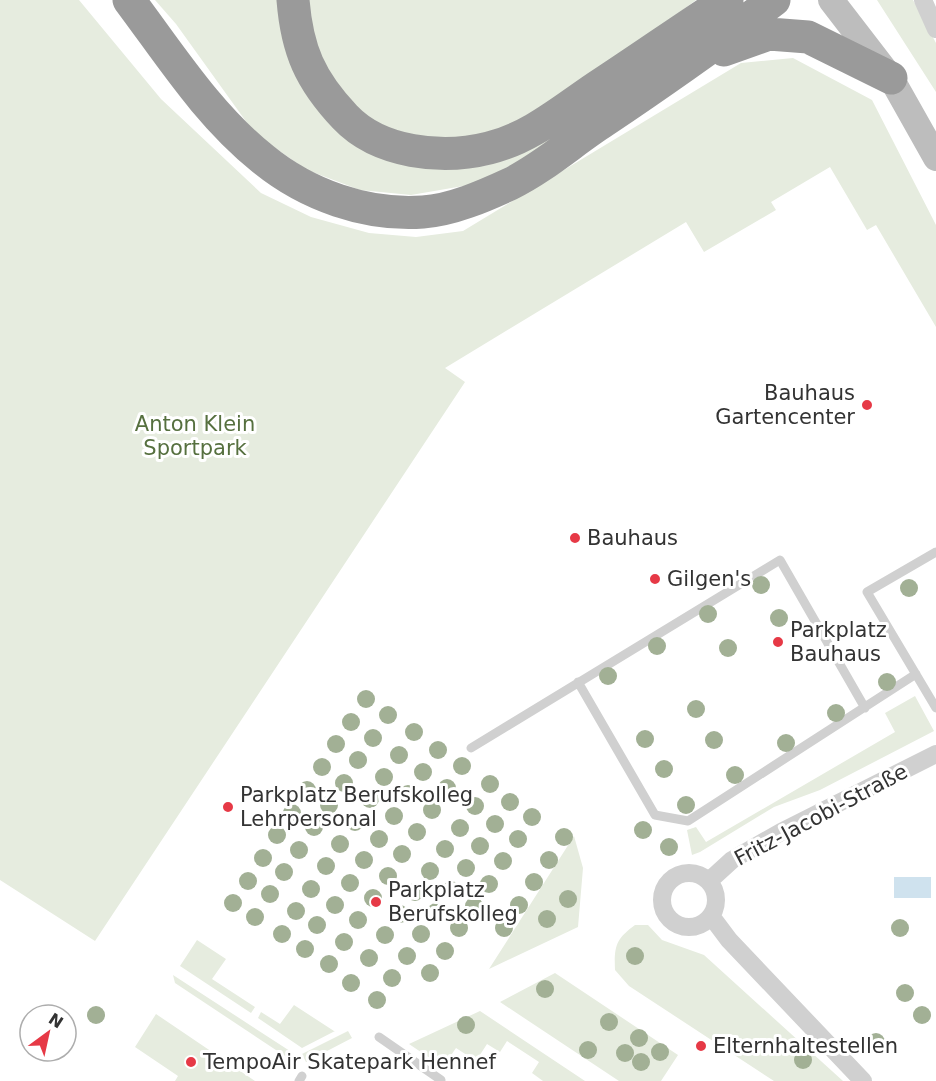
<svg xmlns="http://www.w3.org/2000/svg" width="936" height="1081" font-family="'DejaVu Sans',sans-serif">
  <rect width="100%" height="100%" fill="#fff"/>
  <path fill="#e6ecdf" d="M 0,0 L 79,0 L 161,99 L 261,193 L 311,217 L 369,233 L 416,237 L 463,231 L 741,63 L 793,58 L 872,100 L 936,225 L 936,327 L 876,225 L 867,230 L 830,167 L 771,202 L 776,210 L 704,252 L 686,222 L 445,368 L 465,382 L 95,941 L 0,880 Z
    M 155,0 L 696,0 L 601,71 L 538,113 L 482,140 L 382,157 C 418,171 450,170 488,165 L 748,0 L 515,165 L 469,185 L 411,195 L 360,190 L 307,170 L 255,134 L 176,24 Z
    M 877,0 L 913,0 L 936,43 L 936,92 Z
    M 915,696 L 934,731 L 820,790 L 774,807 L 700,852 L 692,855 L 687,830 L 696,827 L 706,842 L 895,732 L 885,713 Z
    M 574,836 L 583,868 L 578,927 L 489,969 Z
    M 635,925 L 648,925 L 662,940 L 704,955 L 843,1081 L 774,1081 L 629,986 L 615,970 C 614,946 616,939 635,925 Z
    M 197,940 L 226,959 L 212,979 L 255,1007 L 251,1013 L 180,966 Z
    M 555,973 L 678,1055 L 661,1081 L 619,1081 L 500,1002 Z
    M 173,975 L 293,1053 L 294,1062 L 175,983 Z
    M 294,1005 L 334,1031 L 335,1031 L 302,1048 L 258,1018 L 261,1012 L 280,1024 Z
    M 480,1011 L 585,1081 L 543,1081 L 532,1073 L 539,1062 L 507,1041 L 500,1052 L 487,1044 L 476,1061 L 456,1048 L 443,1067 L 409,1044 Z
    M 156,1014 L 255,1081 L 175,1081 L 178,1076 L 135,1047 Z
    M 348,1031 L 352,1038 L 306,1062 L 302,1054 Z"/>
  <path fill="#cfe2ee" d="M 894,877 L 931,877 L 931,898 L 894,898 Z"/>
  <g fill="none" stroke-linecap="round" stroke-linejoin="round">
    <path stroke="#d0d0d0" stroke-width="9" d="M 936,552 L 867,592 L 936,708
      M 578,682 L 655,815 L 688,821 L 916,674
      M 471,748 L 780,560 L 865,708
      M 379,1037 L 441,1080
      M 299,1081 L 302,1076"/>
    <path stroke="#d0d0d0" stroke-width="18" d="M 923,0 L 936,29
      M662 900a27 27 0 1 1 54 0a27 27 0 1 1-54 0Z
      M 709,881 L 732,860 L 781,832 L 936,754
      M 711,916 L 729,940 L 863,1081"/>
    <path stroke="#bdbdbd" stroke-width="26" d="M 831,0 L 891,78 L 936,158"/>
    <path stroke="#9a9a9a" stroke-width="33" d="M 129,0 C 171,56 208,115 263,159 C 307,195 366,216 423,212 C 452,210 484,196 510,184 C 543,168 573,141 604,121 C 662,82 719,42 774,0
      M 293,0 C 297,50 310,80 345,117 C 379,153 442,160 489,148 C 527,139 559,113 591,91 C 637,61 681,30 727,0
      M 724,50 L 769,34 L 808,37 L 891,78"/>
  </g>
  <g fill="#a2b095">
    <circle cx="761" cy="585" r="9"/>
    <circle cx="909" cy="588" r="9"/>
    <circle cx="708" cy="614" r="9"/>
    <circle cx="779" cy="618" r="9"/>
    <circle cx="657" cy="646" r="9"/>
    <circle cx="728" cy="648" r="9"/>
    <circle cx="608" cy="676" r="9"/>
    <circle cx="887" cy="682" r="9"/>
    <circle cx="366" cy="699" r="9"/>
    <circle cx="696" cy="709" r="9"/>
    <circle cx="836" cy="713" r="9"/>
    <circle cx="388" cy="715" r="9"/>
    <circle cx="351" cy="722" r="9"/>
    <circle cx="414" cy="732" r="9"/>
    <circle cx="373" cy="738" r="9"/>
    <circle cx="645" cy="739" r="9"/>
    <circle cx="714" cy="740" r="9"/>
    <circle cx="786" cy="743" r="9"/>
    <circle cx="336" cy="744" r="9"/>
    <circle cx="438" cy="750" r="9"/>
    <circle cx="399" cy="755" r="9"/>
    <circle cx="358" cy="760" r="9"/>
    <circle cx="462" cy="766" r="9"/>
    <circle cx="322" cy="767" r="9"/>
    <circle cx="664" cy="769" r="9"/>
    <circle cx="423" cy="772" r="9"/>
    <circle cx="735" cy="775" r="9"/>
    <circle cx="384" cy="777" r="9"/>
    <circle cx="344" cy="783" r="9"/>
    <circle cx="490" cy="784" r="9"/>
    <circle cx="447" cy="788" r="9"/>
    <circle cx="307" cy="790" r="9"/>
    <circle cx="408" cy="794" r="9"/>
    <circle cx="370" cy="799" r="9"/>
    <circle cx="510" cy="802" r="9"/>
    <circle cx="329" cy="805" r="9"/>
    <circle cx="686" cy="805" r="9"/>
    <circle cx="475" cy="806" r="9"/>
    <circle cx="432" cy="810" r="9"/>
    <circle cx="292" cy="813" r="9"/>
    <circle cx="394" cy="816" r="9"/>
    <circle cx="532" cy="817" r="9"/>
    <circle cx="355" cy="822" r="9"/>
    <circle cx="495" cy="824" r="9"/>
    <circle cx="314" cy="827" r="9"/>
    <circle cx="460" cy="828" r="9"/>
    <circle cx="643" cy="830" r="9"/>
    <circle cx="417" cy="832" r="9"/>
    <circle cx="277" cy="835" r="9"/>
    <circle cx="564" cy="837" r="9"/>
    <circle cx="379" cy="839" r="9"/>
    <circle cx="518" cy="839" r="9"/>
    <circle cx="340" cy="844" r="9"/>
    <circle cx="480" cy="846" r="9"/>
    <circle cx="669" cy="847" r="9"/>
    <circle cx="445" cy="849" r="9"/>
    <circle cx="299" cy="850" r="9"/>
    <circle cx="402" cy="854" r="9"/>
    <circle cx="263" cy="858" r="9"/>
    <circle cx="364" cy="860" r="9"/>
    <circle cx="549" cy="860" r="9"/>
    <circle cx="503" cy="861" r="9"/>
    <circle cx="326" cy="866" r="9"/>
    <circle cx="466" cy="868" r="9"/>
    <circle cx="430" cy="871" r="9"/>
    <circle cx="284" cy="872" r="9"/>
    <circle cx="388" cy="876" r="9"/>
    <circle cx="248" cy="881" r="9"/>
    <circle cx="534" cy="882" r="9"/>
    <circle cx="350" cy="883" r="9"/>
    <circle cx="489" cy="884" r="9"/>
    <circle cx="311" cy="889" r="9"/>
    <circle cx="451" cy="890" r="9"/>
    <circle cx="415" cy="892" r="9"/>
    <circle cx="270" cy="894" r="9"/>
    <circle cx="373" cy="898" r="9"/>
    <circle cx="568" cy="899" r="9"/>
    <circle cx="233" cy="903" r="9"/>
    <circle cx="335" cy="905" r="9"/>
    <circle cx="519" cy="905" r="9"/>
    <circle cx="474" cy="906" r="9"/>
    <circle cx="296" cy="911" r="9"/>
    <circle cx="436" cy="912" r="9"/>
    <circle cx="400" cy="914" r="9"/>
    <circle cx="255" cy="917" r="9"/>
    <circle cx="547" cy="919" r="9"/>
    <circle cx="358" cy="920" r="9"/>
    <circle cx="317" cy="925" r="9"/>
    <circle cx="459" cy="928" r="9"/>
    <circle cx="504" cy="928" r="9"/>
    <circle cx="900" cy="928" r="9"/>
    <circle cx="282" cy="934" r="9"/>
    <circle cx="421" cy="934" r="9"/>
    <circle cx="385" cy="935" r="9"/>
    <circle cx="344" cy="942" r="9"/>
    <circle cx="305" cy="949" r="9"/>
    <circle cx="445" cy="951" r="9"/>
    <circle cx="407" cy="956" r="9"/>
    <circle cx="635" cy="956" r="9"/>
    <circle cx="369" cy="958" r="9"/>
    <circle cx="329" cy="964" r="9"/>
    <circle cx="430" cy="973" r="9"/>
    <circle cx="392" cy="978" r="9"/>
    <circle cx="351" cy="983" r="9"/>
    <circle cx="545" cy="989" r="9"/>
    <circle cx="905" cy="993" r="9"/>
    <circle cx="377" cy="1000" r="9"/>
    <circle cx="96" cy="1015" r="9"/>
    <circle cx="922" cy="1015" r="9"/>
    <circle cx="609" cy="1022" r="9"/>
    <circle cx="466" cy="1025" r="9"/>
    <circle cx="639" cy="1038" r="9"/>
    <circle cx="876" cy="1042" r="9"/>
    <circle cx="588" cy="1050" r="9"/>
    <circle cx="660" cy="1052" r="9"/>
    <circle cx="625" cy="1053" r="9"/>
    <circle cx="803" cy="1060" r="9"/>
    <circle cx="641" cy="1062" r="9"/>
  </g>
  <g fill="#e63946" stroke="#fff" stroke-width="2">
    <circle cx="867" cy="405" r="6"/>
    <circle cx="575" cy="538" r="6"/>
    <circle cx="655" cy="579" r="6"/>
    <circle cx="778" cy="642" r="6"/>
    <circle cx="228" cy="807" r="6"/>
    <circle cx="376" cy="902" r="6"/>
    <circle cx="701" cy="1046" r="6"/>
    <circle cx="191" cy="1062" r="6"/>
  </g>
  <g text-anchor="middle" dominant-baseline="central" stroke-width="6" stroke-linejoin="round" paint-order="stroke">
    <g font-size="21" fill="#333" stroke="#fff" text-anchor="start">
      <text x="855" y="393" text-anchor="end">Bauhaus<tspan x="855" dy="24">Gartencenter</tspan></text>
      <text x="587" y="538">Bauhaus</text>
      <text x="667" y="579">Gilgen's</text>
      <text x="790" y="630">Parkplatz<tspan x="790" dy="24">Bauhaus</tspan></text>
      <text x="240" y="795">Parkplatz Berufskolleg<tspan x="240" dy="24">Lehrpersonal</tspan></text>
      <text x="388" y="890">Parkplatz<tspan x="388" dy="24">Berufskolleg</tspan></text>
      <text x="713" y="1046">Elternhaltestellen</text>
      <text x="203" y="1062">TempoAir Skatepark Hennef</text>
    </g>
    <g font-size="21" fill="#56703f" stroke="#fff">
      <text x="195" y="424">Anton Klein<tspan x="195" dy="24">Sportpark</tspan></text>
    </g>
    <g font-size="21" fill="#333" stroke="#fff">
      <text transform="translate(821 815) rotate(-28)">Fritz-Jacobi-Straße</text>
    </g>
  </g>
  <g transform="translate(48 1033) rotate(33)"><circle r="28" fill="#ffffff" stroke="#adadad" stroke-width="1.5"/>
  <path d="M0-4.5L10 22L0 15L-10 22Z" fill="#e63946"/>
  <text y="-9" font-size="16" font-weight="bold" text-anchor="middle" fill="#333333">N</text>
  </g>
</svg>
